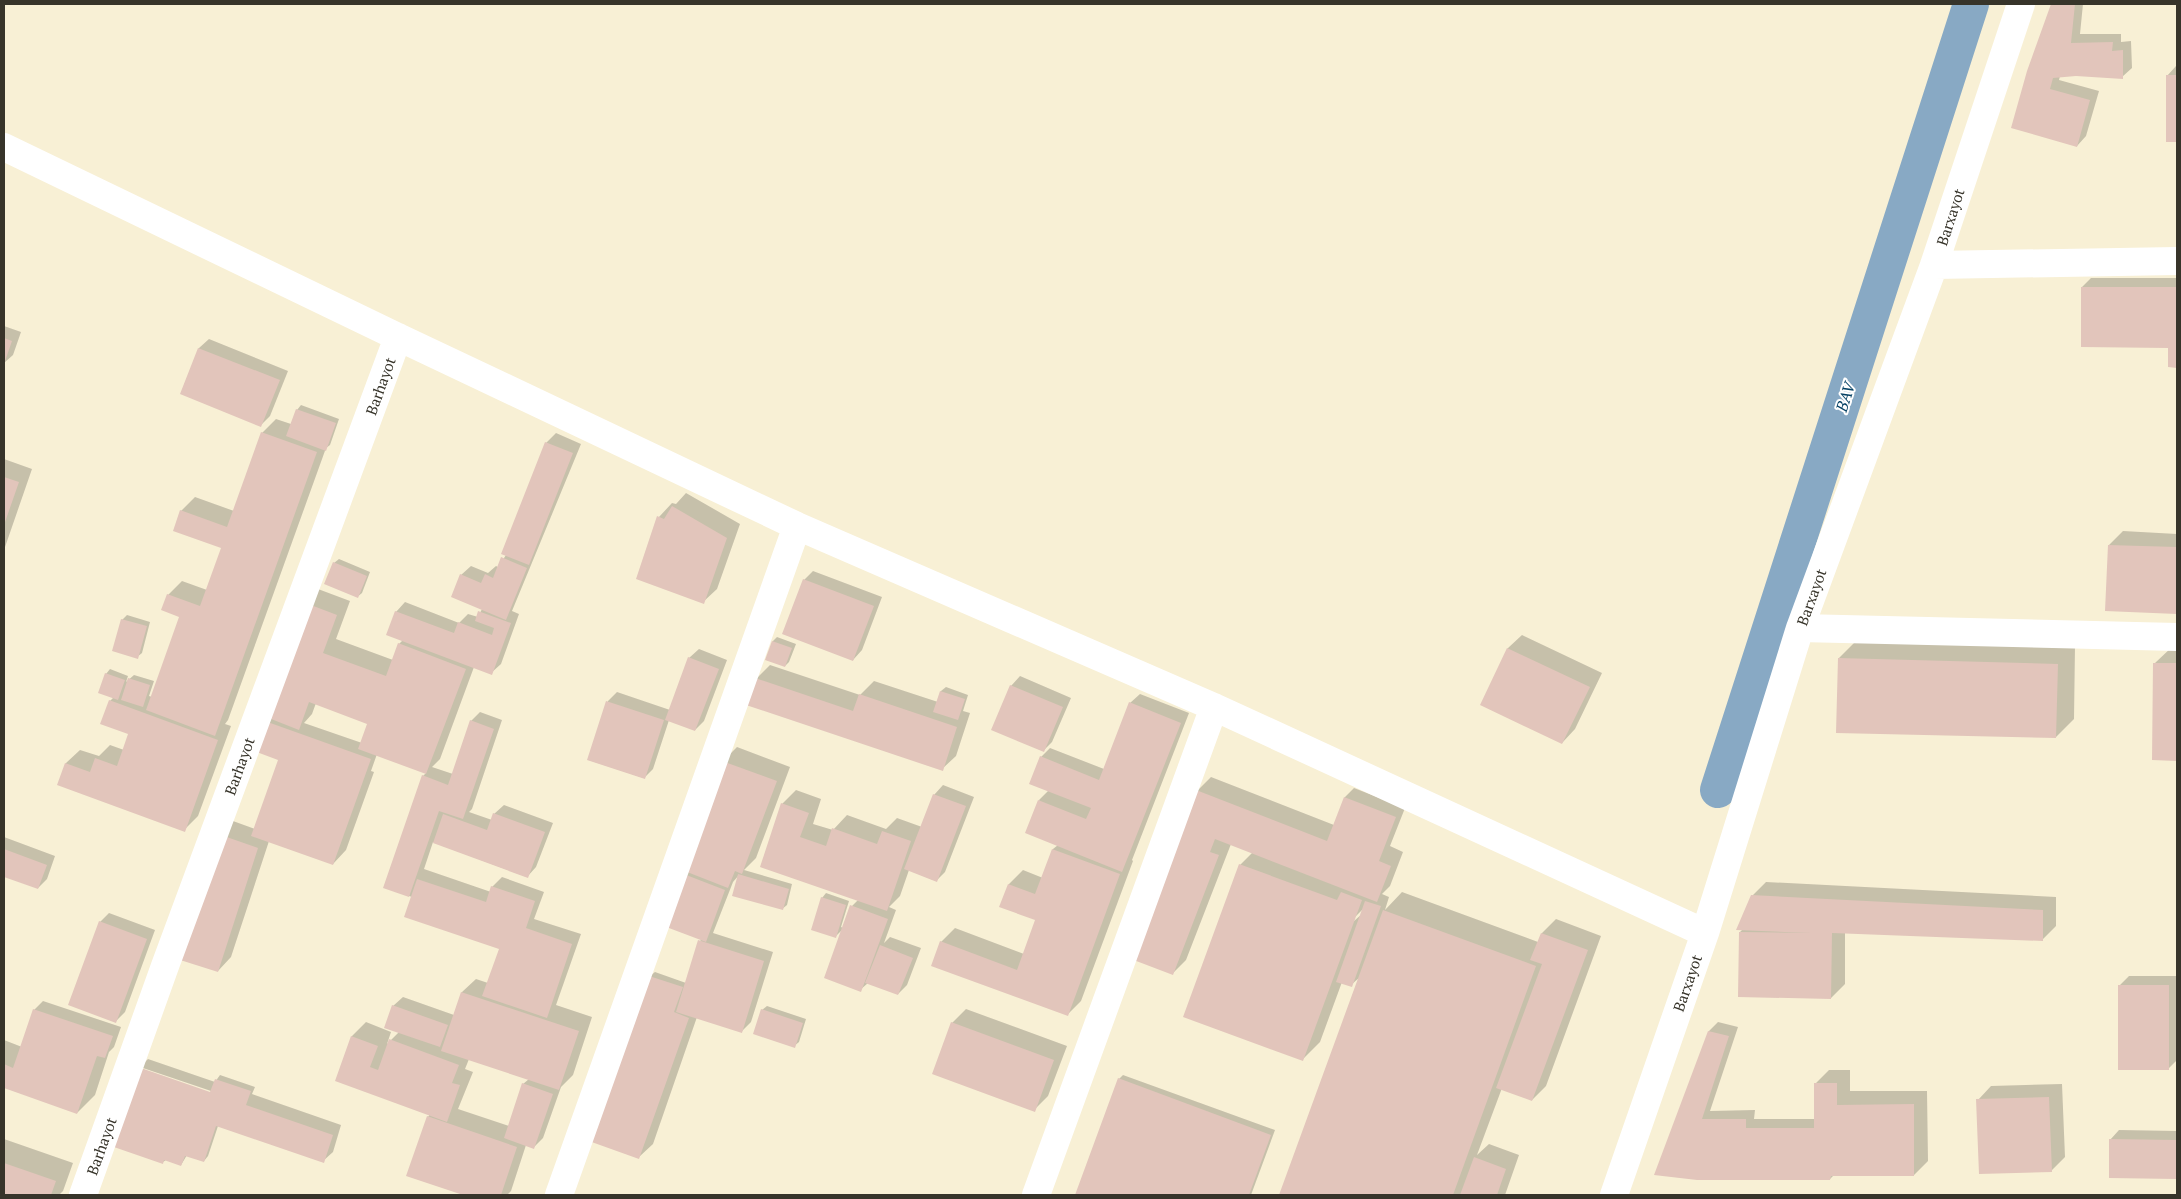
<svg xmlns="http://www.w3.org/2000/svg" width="2181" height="1199" font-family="'PT Serif',serif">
  <rect width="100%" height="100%" fill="#f8f0d5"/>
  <path fill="#0003" fill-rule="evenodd" d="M 2052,4 L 2083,4 L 2080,34 L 2121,34 L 2121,42 L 2131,41 L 2132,68 L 2122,77 L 2076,74 L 2060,76 L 2059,80 L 2099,91 L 2086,136 L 2077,146 L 2029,71 Z
    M 2176,66 L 2177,141 L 2167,141 L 2167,76 Z
    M 2091,278 L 2177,278 L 2177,366 L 2169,366 L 2169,345 L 2082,287 Z
    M 4,326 L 21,332 L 13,355 L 4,363 Z
    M 209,339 L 288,371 L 270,416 L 261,425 L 181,393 L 199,348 Z
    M 301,405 L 339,419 L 330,445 L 326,448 L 228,720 L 225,724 L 231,726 L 198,816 L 184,830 L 59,784 L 66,763 L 80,750 L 99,756 L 110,745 L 124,750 L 130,733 L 110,701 L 114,697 L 106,674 L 110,669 L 128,676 L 126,682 L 134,675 L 154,681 L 149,696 L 152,697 L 181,616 L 168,595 L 182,581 L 207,590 L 223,547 L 181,511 L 195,497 L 234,511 L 262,433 L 276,419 L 291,424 L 297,410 Z
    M 556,433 L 581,444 L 512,611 L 519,614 L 501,664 L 491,673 L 474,667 L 440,759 L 432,767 L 453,774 L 471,721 L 480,712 L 502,720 L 472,809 L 469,812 L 492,820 L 494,814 L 504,805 L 553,823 L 536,867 L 527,877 L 433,842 L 424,869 L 491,892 L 492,887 L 502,877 L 544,892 L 534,919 L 581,934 L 556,1005 L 592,1017 L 573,1075 L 561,1087 L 543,1138 L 534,1147 L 526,1145 L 511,1191 L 507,1195 L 467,1195 L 408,1175 L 428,1117 L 430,1114 L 336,1080 L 352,1036 L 366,1022 L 391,1032 L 387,1044 L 399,1032 L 393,1006 L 403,997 L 454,1015 L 462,992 L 476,979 L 488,983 L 500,948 L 412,897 L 384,887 L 423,776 L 426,773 L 377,754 L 371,771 L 374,772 L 346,850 L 333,864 L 269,841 L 231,957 L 218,971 L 179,958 L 233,821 L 255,829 L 280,759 L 253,750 L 318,589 L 350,601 L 336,639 L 393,660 L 399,644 L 403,640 L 396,612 L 405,602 L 459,623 L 468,614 L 478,617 L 482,609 L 461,575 L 471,566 L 488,573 L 496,566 L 498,567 L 506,555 L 546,443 ZM 316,703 L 369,723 L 362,743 L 304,723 L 312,714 ZM 469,1059 L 529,1079 L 523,1084 L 509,1126 L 458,1109 L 473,1072 L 465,1069 Z
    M 4,459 L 32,469 L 4,550 Z
    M 686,493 L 740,524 L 717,589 L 703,602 L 638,579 L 659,517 L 672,503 L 676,504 Z
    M 2123,531 L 2177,534 L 2177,613 L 2106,610 L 2109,545 Z
    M 339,559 L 370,572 L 362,593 L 357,597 L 334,563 Z
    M 813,571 L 882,597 L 862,650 L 853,660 L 804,580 Z
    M 127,615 L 150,622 L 142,653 L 137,657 L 122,620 Z
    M 1522,635 L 1602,673 L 1575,729 L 1562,743 L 1482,704 L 1508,648 Z
    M 777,637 L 796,644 L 789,662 L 785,666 L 767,660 L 773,641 Z
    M 1857,640 L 2075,646 L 2074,719 L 2056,737 L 1839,658 Z
    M 2173,646 L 2177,646 L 2177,760 L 2154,759 L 2155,663 Z
    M 699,649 L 727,660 L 704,721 L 695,730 L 669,720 L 653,769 L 644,778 L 589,760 L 608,701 L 617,692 L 670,710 L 689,658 Z
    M 770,665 L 860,695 L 874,681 L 938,702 L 941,691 L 946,687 L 968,695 L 963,711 L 970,713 L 956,756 L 942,769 L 756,679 Z
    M 1020,676 L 1071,698 L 1052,742 L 1043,751 L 1011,686 Z
    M 1140,694 L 1189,713 L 1132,860 L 1133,861 L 1081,1001 L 1067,1015 L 941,942 L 955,928 L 1024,954 L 1037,919 L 1001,906 L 1009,884 L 1023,870 L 1043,878 L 1053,849 L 1058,845 L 1039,800 L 1049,790 L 1041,757 L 1050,748 L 1104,769 L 1130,703 Z
    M 737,747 L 790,767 L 756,858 L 744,870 L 792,884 L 787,905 L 782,909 L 739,875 L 733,882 L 713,933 L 773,952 L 751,1022 L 742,1031 L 697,1017 L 653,1144 L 639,1157 L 650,976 L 655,972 L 686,983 L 701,939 L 662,924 L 723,761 Z
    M 1211,777 L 1334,825 L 1345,797 L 1354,788 L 1405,808 L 1390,846 L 1403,852 L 1390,886 L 1382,894 L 1389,897 L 1385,910 L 1402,892 L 1538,942 L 1542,933 L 1556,919 L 1601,936 L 1546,1086 L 1532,1100 L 1502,1088 L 1477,1155 L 1489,1144 L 1519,1155 L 1505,1195 L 1281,1195 L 1360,977 L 1351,985 L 1342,982 L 1320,1042 L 1302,1060 L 1240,865 L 1253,852 L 1231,844 L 1186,960 L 1172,974 L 1197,791 ZM 1364,908 L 1362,914 L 1354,921 L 1354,918 Z
    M 943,785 L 974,797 L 945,872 L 936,881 L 909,870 L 900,896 L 889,907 L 896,910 L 884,943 L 890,937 L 921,948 L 907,985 L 898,994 L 868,983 L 860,990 L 843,929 L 835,937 L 822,898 L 826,893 L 849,901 L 841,927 L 843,928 L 852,906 L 858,900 L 761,866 L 782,804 L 796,790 L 821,799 L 813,824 L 833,830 L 847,815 L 886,829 L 897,818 L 922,827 L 934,795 Z
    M 4,837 L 55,856 L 47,879 L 38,888 L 4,875 Z
    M 1766,882 L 2056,897 L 2056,926 L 2042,940 L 1845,932 L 1845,984 L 1831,998 L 1740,932 L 1743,929 L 1752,896 Z
    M 109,913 L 155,930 L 125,1012 L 116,1021 L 100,922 Z
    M 2129,976 L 2177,976 L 2177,1060 L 2168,1069 L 2120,985 Z
    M 43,1001 L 121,1027 L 114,1047 L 109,1052 L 95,1095 L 77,1113 L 4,1087 L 4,1040 L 22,1047 L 34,1010 Z
    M 767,1006 L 806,1019 L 799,1042 L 794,1046 L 762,1010 Z
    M 966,1009 L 1067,1046 L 1048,1096 L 1034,1110 L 952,1023 Z
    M 1718,1022 L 1738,1027 L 1710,1111 L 1755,1110 L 1754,1119 L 1816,1119 L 1815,1084 L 1829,1070 L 1850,1070 L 1850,1091 L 1927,1091 L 1928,1161 L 1914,1175 L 1834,1175 L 1830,1179 L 1697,1179 L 1709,1031 Z
    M 148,1059 L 215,1082 L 220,1075 L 255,1087 L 252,1094 L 341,1125 L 333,1152 L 323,1161 L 218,1126 L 208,1156 L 204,1161 L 187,1155 L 181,1165 L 166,1160 L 163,1162 L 112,1145 L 211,1094 L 211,1091 L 140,1067 Z
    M 1123,1075 L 1275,1130 L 1251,1195 L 1077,1195 L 1119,1079 Z
    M 2062,1084 L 2065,1157 L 2051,1171 L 1978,1100 L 1991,1086 Z
    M 2119,1130 L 2177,1131 L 2177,1176 L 2176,1177 L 2110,1140 Z
    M 4,1139 L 73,1163 L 63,1191 L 59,1195 L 4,1194 Z"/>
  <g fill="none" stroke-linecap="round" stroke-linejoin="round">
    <path stroke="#88a9c4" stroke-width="36" d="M 1718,790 L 1971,4"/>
  </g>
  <path fill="#e2c5bb" d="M 2051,4 L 2075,4 L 2071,43 L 2113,42 L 2112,51 L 2123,50 L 2123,79 L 2076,76 L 2053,78 L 2050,89 L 2090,100 L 2077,147 L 2011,128 L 2027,71 Z
    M 2166,75 L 2177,75 L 2177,142 L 2166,142 Z
    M 2081,287 L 2177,287 L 2177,368 L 2168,367 L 2168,348 L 2081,347 Z
    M 4,338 L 12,341 L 4,364 Z
    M 198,348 L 280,380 L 261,427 L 180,394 Z
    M 296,409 L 336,423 L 326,451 L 286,436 Z
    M 261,432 L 317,452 L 215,736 L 146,710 L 179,617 L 161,610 L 167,594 L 200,606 L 221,548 L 173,531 L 180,510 L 227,527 Z
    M 545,442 L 573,453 L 529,565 L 501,554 Z
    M 4,477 L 19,482 L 4,525 Z
    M 672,506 L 727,538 L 704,604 L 636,579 L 657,516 L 664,519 Z
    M 2108,545 L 2177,547 L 2177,614 L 2105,611 Z
    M 501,557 L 527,568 L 506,620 L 451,597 L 460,574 L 481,583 L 485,574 L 493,578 Z
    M 333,562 L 367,576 L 358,598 L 324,584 Z
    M 803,579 L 874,606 L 853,661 L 782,634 Z
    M 303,602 L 337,615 L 323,653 L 386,676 L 398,643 L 466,669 L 426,774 L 358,749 L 367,724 L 309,702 L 299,730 L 261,715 Z
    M 395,611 L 454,633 L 458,622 L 492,635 L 494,628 L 475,621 L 478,611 L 511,623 L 492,675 L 386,635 Z
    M 121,619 L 147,626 L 138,659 L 112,651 Z
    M 772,641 L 792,648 L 785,667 L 765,660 Z
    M 1507,648 L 1590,687 L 1562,744 L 1480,705 Z
    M 688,657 L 719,669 L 695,731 L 665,720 Z
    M 1838,658 L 2058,664 L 2056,738 L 1836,733 Z
    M 2153,663 L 2177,663 L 2177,761 L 2152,760 Z
    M 105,673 L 125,680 L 118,700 L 98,693 Z
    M 128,678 L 150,685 L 143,707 L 121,700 Z
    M 755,678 L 853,711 L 859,694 L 957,727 L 943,771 L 746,705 Z
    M 1010,685 L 1063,707 L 1044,752 L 991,730 Z
    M 940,691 L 965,699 L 958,720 L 933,712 Z
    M 109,700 L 218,740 L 185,832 L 57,785 L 65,763 L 90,772 L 95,758 L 117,766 L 128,734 L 100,724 Z
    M 606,701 L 664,720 L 645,779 L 587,760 Z
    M 1129,702 L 1181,723 L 1122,872 L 1025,833 L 1038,800 L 1086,819 L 1091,808 L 1029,784 L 1040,756 L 1099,780 Z
    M 262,720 L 371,759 L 333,865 L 251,836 L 278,760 L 251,750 Z
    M 470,720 L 494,729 L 463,819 L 439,811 L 409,897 L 383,888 L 422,775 L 448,785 Z
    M 722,761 L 777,781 L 742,874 L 735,871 L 728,888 L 682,870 Z
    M 1196,790 L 1327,841 L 1344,797 L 1396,817 L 1379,861 L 1391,866 L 1377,902 L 1215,839 L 1210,852 L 1219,855 L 1173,975 L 1131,959 Z
    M 933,794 L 966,806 L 937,882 L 904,869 Z
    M 781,803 L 809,813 L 800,837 L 826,846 L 832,828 L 877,844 L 882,831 L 911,841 L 887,911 L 760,867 Z
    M 493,813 L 545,832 L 528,878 L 433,843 L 443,814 L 487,830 Z
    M 218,834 L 258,848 L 218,972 L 177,959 Z
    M 4,849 L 47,865 L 38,889 L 4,877 Z
    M 1052,849 L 1120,874 L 1068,1016 L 931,966 L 940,941 L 1017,970 L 1035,920 L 999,907 L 1008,884 L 1035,894 Z
    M 1239,864 L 1337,900 L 1341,892 L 1362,900 L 1303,1061 L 1183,1017 Z
    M 681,873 L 725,890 L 706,942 L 661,925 Z
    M 738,874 L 789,889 L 783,910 L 732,896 Z
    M 417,879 L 486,902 L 491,886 L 535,901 L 526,928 L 572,944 L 547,1018 L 482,996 L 499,949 L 404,917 Z
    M 1751,895 L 2043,910 L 2043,941 L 1832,933 L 1831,999 L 1738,997 L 1739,932 L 1812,933 L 1736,930 Z
    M 821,897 L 846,905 L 836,938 L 811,930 Z
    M 1365,901 L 1381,906 L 1352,987 L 1336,982 Z
    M 850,905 L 888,919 L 861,992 L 824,978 Z
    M 1383,910 L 1536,966 L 1453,1195 L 1279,1195 Z
    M 99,921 L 147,939 L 116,1023 L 68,1005 Z
    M 1541,933 L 1588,950 L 1532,1101 L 1496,1088 L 1542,964 L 1530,960 Z
    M 698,940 L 764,961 L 742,1033 L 676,1012 Z
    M 880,945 L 913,958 L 898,995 L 865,983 Z
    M 649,976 L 683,987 L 674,1012 L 689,1018 L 639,1159 L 586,1140 Z
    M 2118,985 L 2169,985 L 2169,1070 L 2118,1070 Z
    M 461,992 L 579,1031 L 559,1090 L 441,1051 Z
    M 392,1005 L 448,1025 L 440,1047 L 384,1028 Z
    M 33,1009 L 113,1036 L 105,1058 L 97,1056 L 77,1114 L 4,1088 L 4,1064 L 13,1068 Z
    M 761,1009 L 803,1023 L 795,1048 L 753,1034 Z
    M 951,1022 L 1054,1060 L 1035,1112 L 932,1074 Z
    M 1708,1031 L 1729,1036 L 1702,1119 L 1746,1119 L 1746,1128 L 1814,1128 L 1814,1083 L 1837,1083 L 1837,1105 L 1914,1104 L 1914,1176 L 1831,1176 L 1830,1180 L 1697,1180 L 1654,1175 Z
    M 351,1036 L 378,1046 L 370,1067 L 378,1070 L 389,1039 L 459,1065 L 452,1083 L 460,1085 L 447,1122 L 335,1081 Z
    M 138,1067 L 210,1092 L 215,1079 L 251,1091 L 246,1105 L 333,1135 L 324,1163 L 216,1126 L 204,1162 L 185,1156 L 181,1166 L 164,1160 L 163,1164 L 111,1146 Z
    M 1118,1078 L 1271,1135 L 1249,1195 L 1075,1195 Z
    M 522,1083 L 553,1094 L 534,1149 L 504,1138 Z
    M 2049,1097 L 2052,1172 L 1979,1174 L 1976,1099 Z
    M 427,1116 L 517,1147 L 501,1195 L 463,1195 L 406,1176 Z
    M 2109,1139 L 2176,1140 L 2176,1179 L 2109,1178 Z
    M 1474,1157 L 1506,1169 L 1497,1195 L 1460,1195 Z
    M 4,1163 L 56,1181 L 51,1195 L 4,1195 Z"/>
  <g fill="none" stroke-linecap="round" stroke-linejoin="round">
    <path stroke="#fff" stroke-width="28" d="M 4,147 L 398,337 L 797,526 L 1214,707 L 1705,933
      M 1934,265 L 2177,261
      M 1800,628 L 2177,637
      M 83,1195 L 165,966 L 398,337
      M 559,1195 L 797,526
      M 1036,1195 L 1214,707
      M 1614,1195 L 1705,933 L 1800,628 L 1934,265 L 2021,4"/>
  </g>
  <g text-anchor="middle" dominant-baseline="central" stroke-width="4" stroke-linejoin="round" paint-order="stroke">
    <g font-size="15" fill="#37342a" stroke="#fff">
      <text transform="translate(1950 217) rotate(-72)">Barxayot</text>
      <text transform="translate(380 386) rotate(-70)">Barhayot</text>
      <text transform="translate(1811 597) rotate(-70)">Barxayot</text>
      <text transform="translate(239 766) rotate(-70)">Barhayot</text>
      <text transform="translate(1687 983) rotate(-71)">Barxayot</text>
      <text transform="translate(101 1146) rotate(-70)">Barhayot</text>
    </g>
    <g font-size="16" font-style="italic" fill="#044064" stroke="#fff">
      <text transform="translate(1845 397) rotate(-72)">BAV</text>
    </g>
  </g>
  <rect width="2181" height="1199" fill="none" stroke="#37342a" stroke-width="10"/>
</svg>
